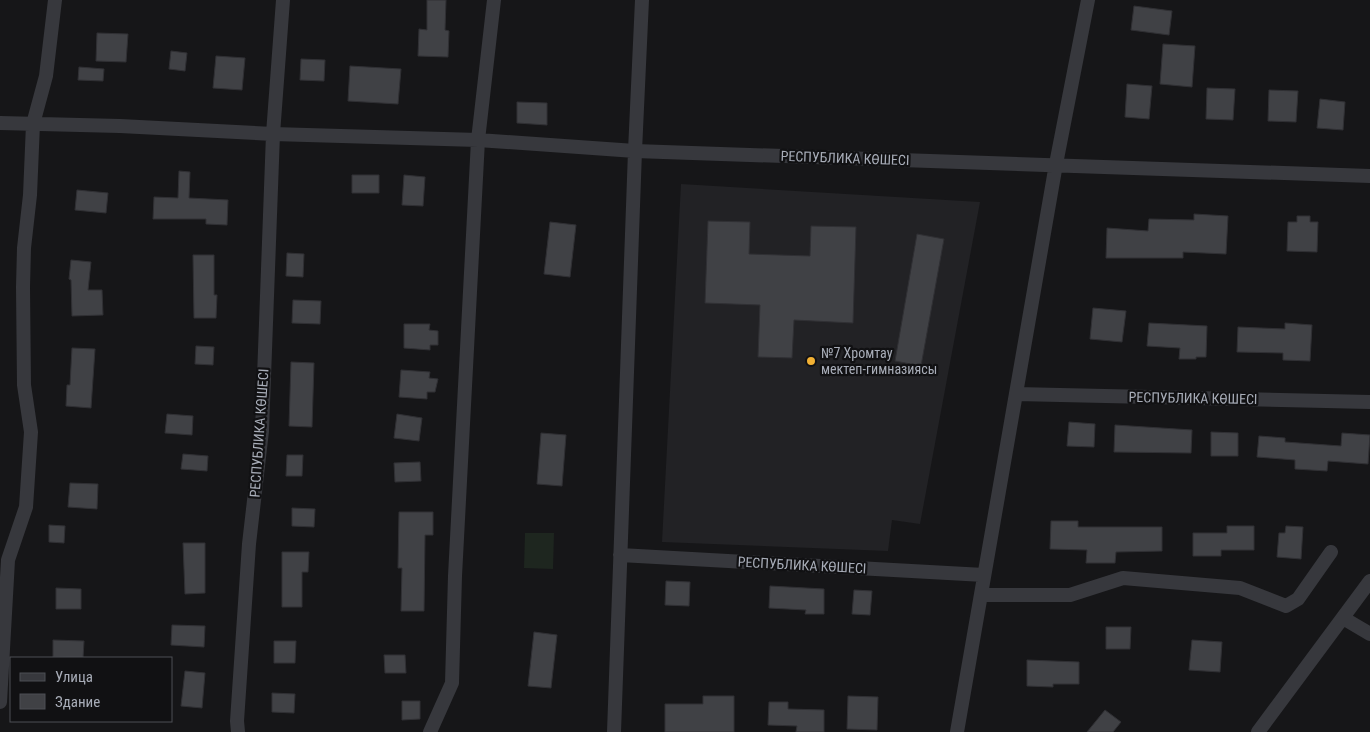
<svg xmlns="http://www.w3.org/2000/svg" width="1370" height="732" font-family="'Roboto Condensed',sans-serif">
  <rect width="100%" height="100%" fill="#161618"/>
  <path fill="#222225" d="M 681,184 L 980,202 L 920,524 L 892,520 L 888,551 L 662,542 Z"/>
  <path fill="#1e261f" d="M 525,533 L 554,533 L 553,569 L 524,568 Z"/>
  <path fill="#404145" stroke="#303034" d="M 427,0 L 446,0 L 445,30 L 449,31 L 448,57 L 418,56 L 419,29 L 427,30 Z
    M 1134,6 L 1172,11 L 1169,35 L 1131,30 Z
    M 97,33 L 128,34 L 126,62 L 96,61 Z
    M 1163,44 L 1195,46 L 1192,87 L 1160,84 Z
    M 171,51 L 187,53 L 185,71 L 169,69 Z
    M 216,56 L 245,58 L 242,90 L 213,88 Z
    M 301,59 L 325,60 L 324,81 L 300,80 Z
    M 350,66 L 401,69 L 398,104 L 348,101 Z
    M 79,67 L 104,69 L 103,81 L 78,80 Z
    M 1127,84 L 1152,86 L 1149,119 L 1125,117 Z
    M 1207,88 L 1235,89 L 1233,120 L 1206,119 Z
    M 1269,90 L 1298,91 L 1296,122 L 1268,121 Z
    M 1320,99 L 1345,102 L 1343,130 L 1317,128 Z
    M 517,102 L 547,103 L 547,125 L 517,123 Z
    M 179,171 L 190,172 L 189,198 L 228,200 L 227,225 L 206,224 L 206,219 L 153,219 L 154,197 L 178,198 Z
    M 352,175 L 379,175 L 379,193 L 352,193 Z
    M 404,175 L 425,177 L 423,206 L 402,205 Z
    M 77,190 L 108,193 L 106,213 L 75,210 Z
    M 1194,214 L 1228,216 L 1226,254 L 1183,252 L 1183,258 L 1106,258 L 1107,228 L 1148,231 L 1149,219 L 1194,220 Z
    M 1297,216 L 1310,216 L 1310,222 L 1318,222 L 1317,252 L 1287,251 L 1288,222 L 1297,222 Z
    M 708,221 L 750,222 L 749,254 L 810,256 L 811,226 L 856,227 L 853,323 L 794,320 L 792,358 L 758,357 L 760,305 L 705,303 Z
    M 550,222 L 576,225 L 570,277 L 544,274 Z
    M 917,234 L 944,239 L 921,366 L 895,361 Z
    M 287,253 L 304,254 L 303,277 L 286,276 Z
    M 193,255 L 214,255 L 214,295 L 217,295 L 216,318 L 194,318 Z
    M 71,260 L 91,262 L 88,290 L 102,290 L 103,315 L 72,316 L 71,280 L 69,279 Z
    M 293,300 L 321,301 L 320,324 L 292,323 Z
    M 1093,308 L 1126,311 L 1122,342 L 1090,339 Z
    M 1149,323 L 1207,326 L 1206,357 L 1196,357 L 1196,359 L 1179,359 L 1180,348 L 1147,346 Z
    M 1285,323 L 1312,325 L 1310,361 L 1283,360 L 1283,353 L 1237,352 L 1238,327 L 1285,329 Z
    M 404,324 L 430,324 L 429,330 L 438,331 L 438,345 L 430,345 L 430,350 L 404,348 Z
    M 196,346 L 214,347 L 213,365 L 195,364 Z
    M 72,348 L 95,349 L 91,408 L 66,406 L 67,385 L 70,385 Z
    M 291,362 L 314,363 L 312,427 L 289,426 Z
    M 401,370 L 430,372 L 429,378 L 438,379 L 435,392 L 427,392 L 427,399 L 399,397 Z
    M 167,414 L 193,416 L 192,435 L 165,433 Z
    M 397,414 L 422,418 L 419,441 L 394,438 Z
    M 1069,422 L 1095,424 L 1094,447 L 1067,446 Z
    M 1115,425 L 1192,430 L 1191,453 L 1114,452 Z
    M 1211,432 L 1238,433 L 1238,456 L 1211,456 Z
    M 541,433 L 566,435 L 562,486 L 537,484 Z
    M 1342,433 L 1370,435 L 1368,464 L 1328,461 L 1327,471 L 1295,469 L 1295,460 L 1257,457 L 1259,436 L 1285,438 L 1285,442 L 1341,446 Z
    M 183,454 L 208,456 L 207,471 L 181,469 Z
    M 287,455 L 303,455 L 302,476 L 286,476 Z
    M 420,462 L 421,481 L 395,482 L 394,463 Z
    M 70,483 L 98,484 L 97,509 L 68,507 Z
    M 292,508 L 315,509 L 314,527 L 292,526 Z
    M 399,512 L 433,512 L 433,535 L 425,535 L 424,611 L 401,611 L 402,568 L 398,568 Z
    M 1051,521 L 1078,521 L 1078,527 L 1162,527 L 1162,551 L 1116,552 L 1115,563 L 1086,563 L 1087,550 L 1050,549 Z
    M 49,525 L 65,526 L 64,543 L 49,542 Z
    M 1227,526 L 1254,526 L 1254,550 L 1221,550 L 1221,556 L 1193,556 L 1193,533 L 1227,533 Z
    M 1286,526 L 1303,527 L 1301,559 L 1277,557 L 1279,533 L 1285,533 Z
    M 183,543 L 205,543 L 205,593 L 185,594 Z
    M 282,552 L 309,552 L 308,572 L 302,572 L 302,607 L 282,607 Z
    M 666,581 L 690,582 L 689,606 L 665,605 Z
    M 770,586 L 824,589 L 824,614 L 805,614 L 806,610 L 769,608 Z
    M 56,588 L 81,589 L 81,609 L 56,609 Z
    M 854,590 L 872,591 L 870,615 L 852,614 Z
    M 172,625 L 205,626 L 204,647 L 171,645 Z
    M 1106,627 L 1131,627 L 1130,649 L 1106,649 Z
    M 534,632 L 557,635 L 551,688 L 528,686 Z
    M 53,640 L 84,641 L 83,658 L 53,657 Z
    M 1192,640 L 1222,642 L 1220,672 L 1189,670 Z
    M 274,641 L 296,641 L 295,663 L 274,663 Z
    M 384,655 L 405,655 L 406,673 L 385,673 Z
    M 1027,660 L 1079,662 L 1079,684 L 1053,684 L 1053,687 L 1027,686 Z
    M 185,671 L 205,673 L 202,708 L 181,706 Z
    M 272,693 L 295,694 L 294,713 L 272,712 Z
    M 703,696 L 734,696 L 734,732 L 665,732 L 665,704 L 703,704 Z
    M 848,696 L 878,697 L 877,730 L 847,729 Z
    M 402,701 L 420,701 L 420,719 L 402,720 Z
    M 769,702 L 788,702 L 788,709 L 824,710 L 824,732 L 796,732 L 797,726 L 768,725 Z
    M 1105,710 L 1121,722 L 1113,732 L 1087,732 Z"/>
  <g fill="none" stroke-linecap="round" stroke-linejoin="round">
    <path stroke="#37383d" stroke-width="14" d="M 0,123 L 120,126 L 273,134 L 478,140 L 635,151 L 1370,176
      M 1016,394 L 1370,402
      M 620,555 L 984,575
      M 981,595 L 1070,595 L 1123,578 L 1240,588 L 1286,606 L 1298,599 L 1331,552
      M 1343,618 L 1370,634
      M 0,702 L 8,560 L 26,507 L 31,432 L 24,385 L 23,287 L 24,248 L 30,195 L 33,124 L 46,76 L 55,0
      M 238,732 L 237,721 L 249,544 L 262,431 L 273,134 L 283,0
      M 430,732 L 452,683 L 455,576 L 478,140 L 494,0
      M 614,732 L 635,151 L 642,0
      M 957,732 L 1056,164 L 1088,0
      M 1258,732 L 1370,581"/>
  </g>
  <circle fill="#f2b134" stroke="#111113" stroke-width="2" cx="811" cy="361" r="5"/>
  <g text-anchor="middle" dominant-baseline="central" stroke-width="4.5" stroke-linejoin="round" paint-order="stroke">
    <g font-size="14" fill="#a8adb8" stroke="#111113">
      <text transform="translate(845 158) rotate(2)">РЕСПУБЛИКА КӨШЕСІ</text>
      <text transform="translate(1193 398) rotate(1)">РЕСПУБЛИКА КӨШЕСІ</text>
      <text transform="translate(259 433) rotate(-86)">РЕСПУБЛИКА КӨШЕСІ</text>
      <text transform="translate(802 565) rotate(3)">РЕСПУБЛИКА КӨШЕСІ</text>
    </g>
    <g font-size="14" fill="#a8adb8" stroke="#111113" text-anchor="start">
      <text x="821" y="353">№7 Хромтау<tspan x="821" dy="16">мектеп-гимназиясы</tspan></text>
    </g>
  </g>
  <rect x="10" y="657" width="162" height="65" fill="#111113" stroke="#4d4f55"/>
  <rect x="20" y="673" width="25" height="8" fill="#37383d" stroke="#4d4f55"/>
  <text x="55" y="682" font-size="15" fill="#a8adb8">Улица</text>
  <rect x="20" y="694" width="25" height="15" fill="#404145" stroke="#4d4f55"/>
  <text x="55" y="707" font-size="15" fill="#a8adb8">Здание</text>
</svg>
